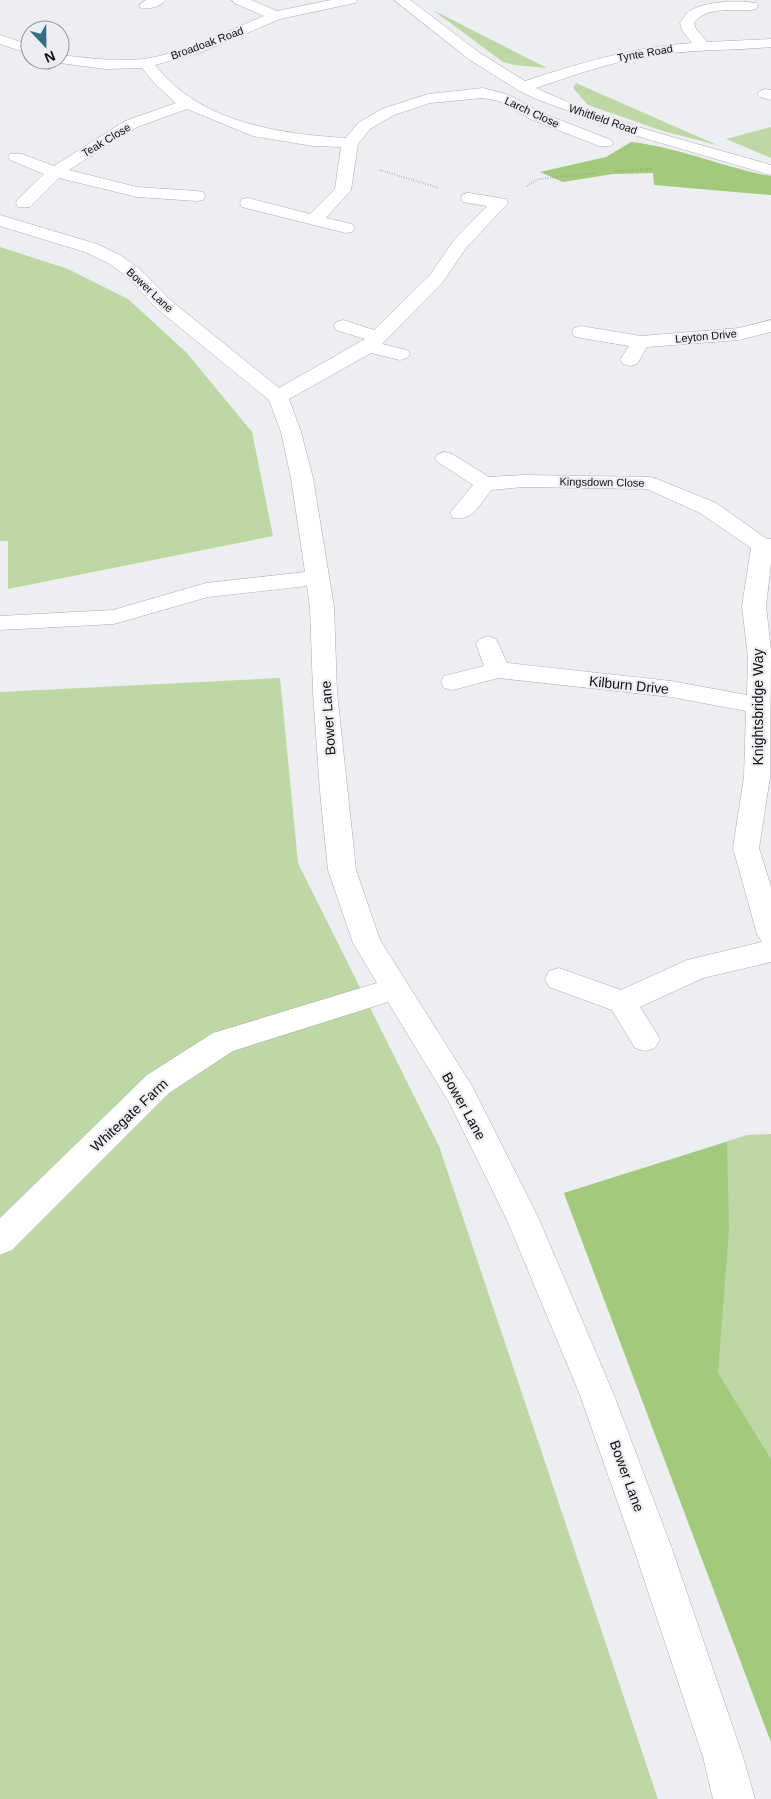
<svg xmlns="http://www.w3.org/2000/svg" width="771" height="1799" font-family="Helvetica,sans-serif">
  <rect width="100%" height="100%" fill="#eceef1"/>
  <path fill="#bdd8a5" d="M 433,10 L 547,68 L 514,65 L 503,62 Z
    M 576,83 L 717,145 L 663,131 L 588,105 L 573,88 Z
    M 771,127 L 771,158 L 726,139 Z
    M 0,247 L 68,269 L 128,299 L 186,352 L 252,432 L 273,536 L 8,589 L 8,541 L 0,541 Z
    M 280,678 L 298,863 L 439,1146 L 658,1799 L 0,1799 L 0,692 Z
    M 771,1134 L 771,1742 L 564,1193 L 747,1135 Z"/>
  <path fill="#a3ca7c" d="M 631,142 C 679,147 724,168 771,176 L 771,195 L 654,185 L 653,173 L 613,174 L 563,182 L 540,172 L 606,157 Z
    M 727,1142 L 729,1230 L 718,1373 L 771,1459 L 771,1742 L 564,1193 Z"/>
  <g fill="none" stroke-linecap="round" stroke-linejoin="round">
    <defs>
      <path id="minor" d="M 146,0 L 166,0 C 161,6 149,10 141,8 L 139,5 Z
        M 232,0 L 251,0 L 277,11 L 331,0 L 357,0 L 355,3 L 280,19 L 202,52 L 155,65 C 199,122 278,134 346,138 L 358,123 L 382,109 L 428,94 L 483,88 L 509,95 L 542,113 L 611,140 L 613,143 L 611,146 L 599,146 L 530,119 L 499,101 L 483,98 L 430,103 L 394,115 L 370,129 L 358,144 L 351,190 L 326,218 L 352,224 L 355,228 L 352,232 L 346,233 L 242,207 L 240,203 L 242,199 L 248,198 L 310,214 L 335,189 L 341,147 L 313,146 L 253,136 L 187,109 L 137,127 L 69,170 L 137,187 L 197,191 L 203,192 L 205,196 L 203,200 L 197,201 L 137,197 L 59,178 L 30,207 L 18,207 L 16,203 L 18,199 L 44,174 L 10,160 L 8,157 L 10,154 L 22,154 L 54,166 L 125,121 L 176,103 L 154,83 L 142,68 L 105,69 L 60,63 L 53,60 L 60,60 L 60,55 C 88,58 116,62 144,59 C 184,53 227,31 264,16 L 234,3 Z
        M 394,0 L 410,0 L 480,53 L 525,81 C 580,63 634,47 692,43 L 682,30 L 680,23 C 684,17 687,12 693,9 C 710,1 739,0 756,3 L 758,6 L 756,9 L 751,10 C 733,11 706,6 694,23 L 696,29 L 707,42 L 771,39 L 771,47 C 729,51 686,49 644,57 C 607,63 572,76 536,88 C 610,123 693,142 771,165 L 771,175 L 637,136 L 536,99 L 518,90 L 470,60 Z
        M 0,35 L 30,45 L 30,54 L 0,44 Z
        M 765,89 L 771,90 L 771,100 L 760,97 L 757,94 L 760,91 Z
        M 469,193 L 506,199 L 508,203 L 466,248 L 442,283 L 382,344 L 407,350 L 410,354 L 407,358 L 400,360 L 371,353 L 289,399 L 301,432 L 313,478 L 334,607 L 337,692 L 356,870 L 380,940 L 472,1086 L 538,1217 L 614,1395 L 672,1549 L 743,1757 L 755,1799 L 713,1799 L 703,1757 L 634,1549 L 580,1395 L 507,1220 L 450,1104 L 388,1002 L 233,1051 L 169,1093 L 12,1250 L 0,1255 L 0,1218 L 147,1075 L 213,1033 L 377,983 L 353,943 L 328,870 L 320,791 L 313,692 L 310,607 L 307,586 L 208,597 L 114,624 L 0,630 L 0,616 L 113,610 L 206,583 L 305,572 L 291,478 L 281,432 L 269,400 L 155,307 L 128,277 L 108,263 L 85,252 L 0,226 L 0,215 L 97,244 L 120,255 L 140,269 L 169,299 L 279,388 L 365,339 L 336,330 L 334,326 L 336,322 L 343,320 L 374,330 L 430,275 L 454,240 L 487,206 L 463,202 L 461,198 L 463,194 Z
        M 771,320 L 771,332 L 739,340 L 647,347 L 637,364 L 630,366 L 623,364 L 620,360 L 629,346 L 581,338 L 574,336 L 572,332 L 574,328 L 581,326 L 641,336 L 739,328 Z
        M 445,452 L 452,454 L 489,477 L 523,475 L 650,477 L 657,479 L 716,503 L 767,539 L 771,539 L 771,563 L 766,606 L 771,650 L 770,777 L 759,848 L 771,887 L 771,962 L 703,978 L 640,1007 L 660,1039 L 655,1048 L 645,1051 L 635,1048 L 612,1010 L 549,987 L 545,979 L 549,971 L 559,968 L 621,990 L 687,960 L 762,942 L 757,934 L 733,848 L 744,777 L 746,711 L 671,697 L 498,678 L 453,690 L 444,688 L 441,682 L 444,676 L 484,666 L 476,644 L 480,639 L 488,636 L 496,639 L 507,663 L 671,681 L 747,695 L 748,658 L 742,606 L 751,548 L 700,513 L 647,489 L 523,487 L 491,490 C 481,503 472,522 453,518 L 450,513 L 473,485 L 438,462 L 435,458 L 438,454 Z"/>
    </defs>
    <use href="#minor" stroke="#aaabae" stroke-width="1"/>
    <path stroke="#909193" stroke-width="2" stroke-dasharray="0.5 2" stroke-linecap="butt" d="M 380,170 L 439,188
      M 615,171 L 651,169
      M 527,186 L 539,179 L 596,173"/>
    <use href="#minor" fill="#fff" fill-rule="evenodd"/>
  </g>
  <g text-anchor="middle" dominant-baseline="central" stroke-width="4.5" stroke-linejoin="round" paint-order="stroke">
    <g font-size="11" fill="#0f0f10" stroke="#eceef1">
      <text transform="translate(207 43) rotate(-20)">Broadoak Road</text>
      <text transform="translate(645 53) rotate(-10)">Tynte Road</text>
      <text transform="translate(532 112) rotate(25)">Larch Close</text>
      <text transform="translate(603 119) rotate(19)">Whitfield Road</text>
      <text transform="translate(106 140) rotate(-31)">Teak Close</text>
      <text transform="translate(150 290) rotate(43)">Bower Lane</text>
      <text transform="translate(706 336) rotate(-5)">Leyton Drive</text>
      <text transform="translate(602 482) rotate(1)">Kingsdown Close</text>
    </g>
    <g font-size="14" fill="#0f0f10" stroke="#eceef1">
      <text transform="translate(629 685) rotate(6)">Kilburn Drive</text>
      <text transform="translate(758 707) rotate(-90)">Knightsbridge Way</text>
      <text transform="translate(328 718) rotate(-94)">Bower Lane</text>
      <text transform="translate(464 1106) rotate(61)">Bower Lane</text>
      <text transform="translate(129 1115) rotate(-43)">Whitegate Farm</text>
      <text transform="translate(627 1476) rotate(70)">Bower Lane</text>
    </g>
  </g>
  <g transform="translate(45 45) rotate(158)"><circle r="24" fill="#eceef1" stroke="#949597"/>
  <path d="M0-4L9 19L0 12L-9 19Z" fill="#326c85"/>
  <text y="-8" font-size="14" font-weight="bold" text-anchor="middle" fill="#0f0f10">N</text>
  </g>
</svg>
